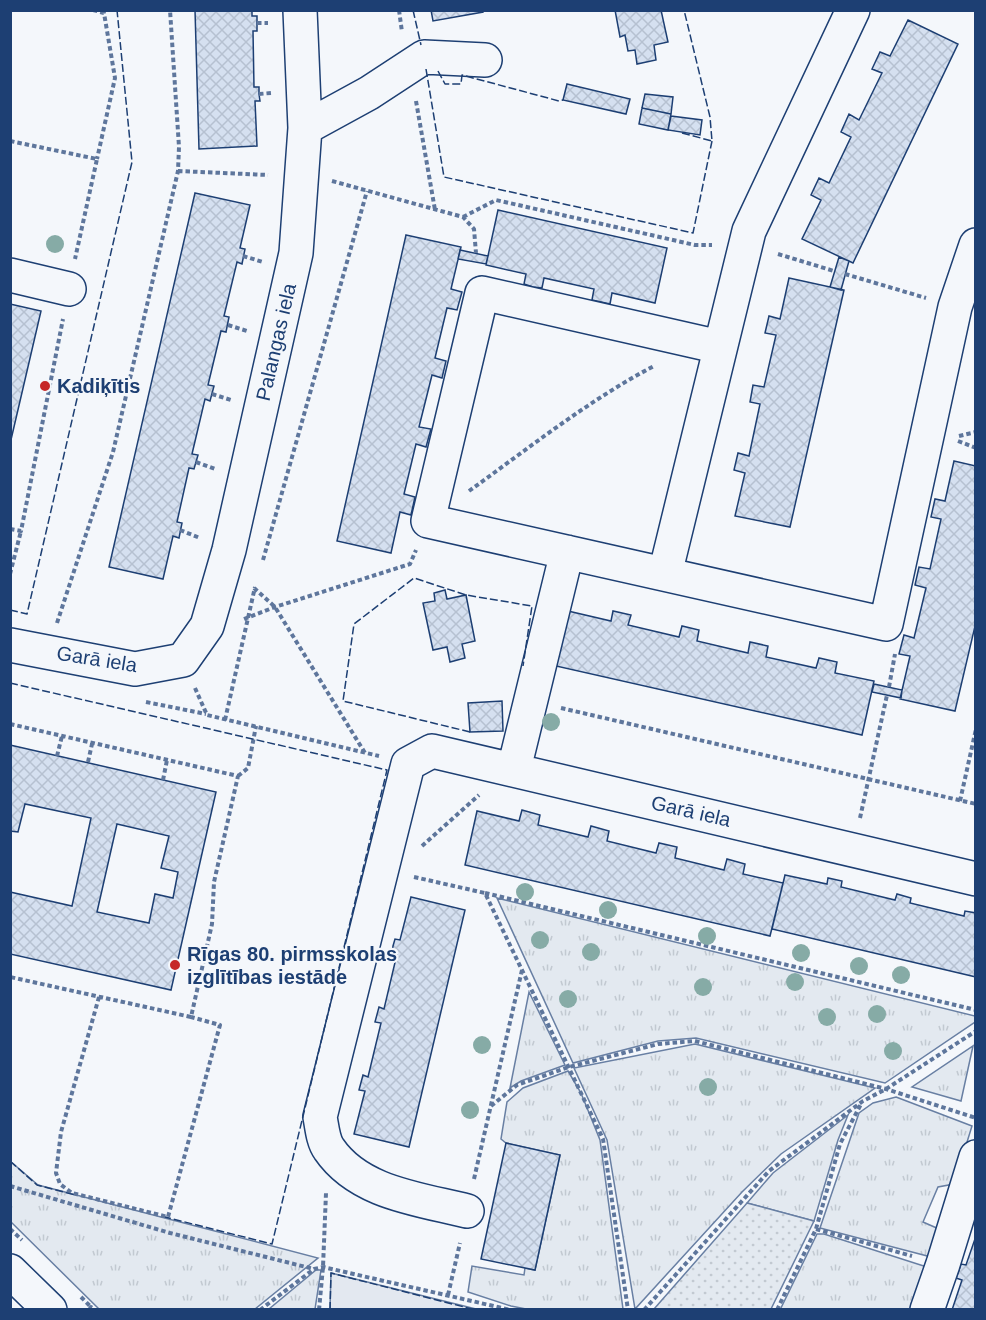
<svg xmlns="http://www.w3.org/2000/svg" width="986" height="1320" font-family="Helvetica,sans-serif">
  <defs>
    <pattern id="grass-tufts" width="24" height="20" patternUnits="userSpaceOnUse" patternTransform="scale(1.5)"><rect width="24" height="20" fill="#e3e9f0"/><path d="M3 7l-1-3M5 7V3M7 7l1-3M15 17l-1-3M17 17v-4M19 17l1-3" fill="none" stroke="#c2c9d1"/></pattern>
    <pattern id="park-dots" width="8" height="8" patternUnits="userSpaceOnUse" patternTransform="scale(1.5)"><rect width="8" height="8" fill="#e3e9f0"/><path d="M2 2h.1M6 6h.1" fill="none" stroke="#c2c9d1" stroke-width="1.8" stroke-linecap="round"/></pattern>
    <pattern id="building-cross-hatch" width="8" height="8" patternUnits="userSpaceOnUse" patternTransform="scale(1.5)"><rect width="8" height="8" fill="#d5e0f0"/><path d="M0 0l8 8M0 8l8-8" fill="none" stroke="#b6c1d1"/></pattern>
  </defs>
  <rect width="100%" height="100%" fill="#f4f7fb"/>
  <path fill="url(#grass-tufts)" stroke="#687fa3" stroke-width="1.5" d="M 497,898 L 975,1016 L 975,1022 L 885,1083 L 696,1038 L 658,1041 L 573,1063 Z
    M 529,992 L 565,1065 L 521,1081 L 510,1088 Z
    M 695,1044 L 875,1088 L 781,1154 L 742,1192 L 635,1309 L 607,1140 L 574,1068 Z
    M 973,1046 L 961,1101 L 912,1087 Z
    M 568,1071 L 581,1093 L 600,1140 L 623,1309 L 526,1309 L 511,1306 L 468,1292 L 472,1266 L 524,1275 L 525,1268 L 535,1270 L 560,1155 L 506,1143 L 501,1139 L 507,1102 L 523,1088 Z
    M 896,1097 L 972,1126 L 954,1184 L 938,1187 L 923,1222 L 939,1229 L 935,1258 L 820,1228 L 859,1113 L 873,1103 Z
    M 848,1115 L 838,1140 L 814,1221 L 747,1203 L 773,1173 Z
    M 10,1161 L 38,1185 L 318,1258 L 255,1309 L 99,1309 L 11,1222 Z
    M 817,1234 L 824,1234 L 930,1268 L 916,1309 L 780,1310 Z
    M 316,1270 L 321,1270 L 315,1309 L 269,1309 Z"/>
  <path fill="url(#park-dots)" stroke="#687fa3" stroke-width="1.5" d="M 747,1203 L 814,1221 L 771,1309 L 654,1309 Z"/>
  <path fill="#e3e8f0" stroke="#687fa3" stroke-width="1.5" d="M 331,1273 L 476,1309 L 330,1309 Z"/>
  <path fill="url(#building-cross-hatch)" stroke="#1d3f73" stroke-width="1.5" fill-rule="evenodd" d="M 195,10 L 252,10 L 252,16 L 257,16 L 257,31 L 253,31 L 254,87 L 259,87 L 259,94 L 260,101 L 255,101 L 257,146 L 199,149 Z
    M 431,10 L 483,10 L 483,12 L 433,21 Z
    M 615,10 L 661,10 L 668,42 L 654,45 L 656,60 L 637,64 L 635,50 L 628,51 L 625,35 L 620,37 Z
    M 908,20 L 958,44 L 853,263 L 802,239 L 821,200 L 811,195 L 819,178 L 829,183 L 851,137 L 841,132 L 849,114 L 859,120 L 882,73 L 872,69 L 880,52 L 890,56 Z
    M 567,84 L 630,99 L 626,114 L 563,100 Z
    M 645,94 L 673,97 L 671,114 L 642,108 Z
    M 642,108 L 671,114 L 668,130 L 639,124 Z
    M 671,116 L 702,120 L 700,135 L 668,130 Z
    M 195,193 L 250,205 L 240,248 L 245,249 L 242,264 L 237,262 L 224,316 L 229,317 L 226,332 L 221,331 L 208,385 L 214,386 L 210,401 L 205,399 L 192,454 L 198,455 L 194,469 L 189,468 L 177,522 L 182,523 L 179,538 L 173,536 L 163,579 L 109,567 Z
    M 498,210 L 667,248 L 655,303 L 612,293 L 610,304 L 592,300 L 594,289 L 544,278 L 542,288 L 533,287 L 524,284 L 526,274 L 486,265 Z
    M 406,235 L 461,247 L 451,289 L 462,292 L 457,310 L 447,308 L 435,358 L 446,361 L 442,378 L 432,375 L 419,427 L 431,429 L 426,447 L 416,444 L 404,494 L 415,497 L 411,515 L 400,512 L 391,553 L 337,541 Z
    M 460,250 L 488,256 L 486,264 L 458,259 Z
    M 839,257 L 849,261 L 841,290 L 830,287 Z
    M 789,278 L 844,290 L 790,527 L 735,516 L 745,473 L 734,470 L 738,453 L 749,456 L 760,404 L 750,402 L 753,385 L 764,387 L 776,335 L 765,333 L 769,316 L 780,319 Z
    M 10,304 L 41,311 L 10,444 Z
    M 954,461 L 976,466 L 976,622 L 955,711 L 900,699 L 910,656 L 899,654 L 904,635 L 914,638 L 926,588 L 915,585 L 919,567 L 930,569 L 941,519 L 931,517 L 935,499 L 945,501 Z
    M 445,590 L 447,599 L 466,595 L 475,641 L 462,644 L 465,658 L 450,662 L 447,647 L 433,650 L 423,603 L 435,601 L 434,593 Z
    M 568,611 L 611,621 L 613,611 L 631,615 L 628,625 L 679,637 L 682,626 L 699,630 L 697,641 L 748,653 L 750,642 L 768,646 L 766,657 L 816,668 L 819,658 L 837,662 L 835,673 L 874,681 L 862,735 L 556,666 Z
    M 874,684 L 902,690 L 901,698 L 872,692 Z
    M 502,701 L 503,731 L 470,732 L 468,703 Z
    M 10,745 L 216,792 L 171,990 L 10,954 L 10,892 L 72,906 L 91,818 L 25,804 L 18,832 L 10,831 ZM 117,824 L 169,836 L 161,868 L 178,872 L 173,898 L 155,894 L 149,923 L 97,912 Z
    M 522,810 L 540,815 L 538,825 L 588,837 L 591,826 L 609,831 L 607,841 L 656,853 L 659,843 L 677,847 L 675,858 L 724,870 L 727,859 L 745,864 L 743,874 L 783,883 L 770,936 L 465,865 L 477,811 L 519,821 Z
    M 785,875 L 827,884 L 828,878 L 842,881 L 841,887 L 895,900 L 897,894 L 911,898 L 910,903 L 964,916 L 965,911 L 976,913 L 976,977 L 772,929 Z
    M 411,897 L 465,910 L 409,1147 L 354,1134 L 365,1091 L 359,1090 L 363,1075 L 368,1077 L 381,1023 L 375,1022 L 379,1007 L 384,1009 L 397,954 L 392,953 L 393,946 L 395,939 L 400,940 Z
    M 506,1143 L 560,1155 L 535,1270 L 481,1259 Z
    M 976,1236 L 976,1310 L 952,1310 L 962,1280 L 956,1278 L 959,1270 L 961,1264 L 966,1265 Z"/>
  <g fill="none" stroke-linecap="round" stroke-linejoin="round">
    <defs>
      <path id="minor" d="M 305,128 L 369,93 L 424,57 L 485,60
        M 10,275 L 69,289
        M 720,347 L 482,293 L 428,521 L 886,624 L 955,307 L 976,245
        M 665,574 L 749,231 L 853,10
        M 10,645 L 135,669 L 183,660 L 207,626 L 229,550 L 296,253 L 305,128 L 300,10
        M 514,769 L 567,552
        M 467,1211 C 419,1199 359,1193 329,1149 C 323,1141 322,1127 320,1117 L 408,764 L 432,751 L 976,879
        M 10,1271 L 50,1310
        M 927,1310 L 943,1264 L 976,1157"/>
    </defs>
    <use href="#minor" stroke="#1d3f73" stroke-width="36"/>
    <path stroke="#5e769c" stroke-width="4" stroke-dasharray="4.5 3" stroke-linecap="butt" d="M 93,10 L 104,13 L 115,78 L 97,159
      M 399,10 L 402,32
      M 257,23 L 268,23
      M 259,94 L 271,93
      M 416,101 L 435,210
      M 10,141 L 97,159 L 75,259
      M 178,171 L 268,175
      M 332,181 L 463,217 L 474,229 L 476,253
      M 463,217 L 496,200 L 695,245 L 712,245
      M 778,254 L 834,271
      M 243,256 L 263,262
      M 845,274 L 926,298
      M 228,325 L 247,331
      M 212,394 L 231,400
      M 959,436 L 976,432
      M 958,441 L 976,448
      M 196,462 L 215,469
      M 469,491 C 529,448 589,400 654,366
      M 10,529 L 21,531 L 63,319
      M 180,530 L 200,538
      M 263,560 L 367,191
      M 10,574 L 21,531
      M 254,588 L 275,607 L 365,753
      M 244,619 L 275,607 L 410,564 L 416,550
      M 57,623 L 113,452 L 178,171 L 179,147 L 170,10
      M 889,687 L 895,654
      M 195,688 L 207,715 L 379,756
      M 146,702 L 206,714
      M 561,708 L 976,804
      M 225,720 L 255,587
      M 10,724 L 238,776 L 214,882 L 212,924 L 191,1017 L 10,977
      M 57,756 L 62,736
      M 88,762 L 92,744
      M 238,776 L 248,768 L 256,726
      M 163,780 L 167,760
      M 960,801 L 976,729
      M 860,818 L 887,695
      M 422,846 L 479,795
      M 414,877 L 485,893 L 603,1139 L 628,1310
      M 485,893 L 976,1010
      M 99,997 L 61,1132 L 56,1173 L 60,1184 L 72,1193 L 168,1217 L 220,1025 L 191,1017
      M 491,1106 L 517,1085 L 569,1067 L 658,1044 L 695,1041 L 886,1089 L 976,1118
      M 474,1179 L 522,970
      M 10,1186 L 170,1233 L 314,1269
      M 10,1229 L 22,1240
      M 816,1229 L 912,1256
      M 448,1295 L 460,1243
      M 81,1297 L 91,1307
      M 89,1310 L 91,1307 L 94,1310
      M 260,1310 L 314,1269 L 323,1267 L 511,1310
      M 319,1310 L 323,1267 L 326,1193
      M 644,1310 L 769,1171 L 863,1101 L 886,1089 L 976,1031
      M 777,1310 L 816,1229 L 840,1144 L 861,1104"/>
    <use href="#minor" stroke="#f4f7fb" stroke-width="33"/>
    <path stroke="#1d3f73" stroke-width="1.5" stroke-dasharray="8 3" stroke-linecap="butt" d="M 413,10 L 421,45
      M 426,69 L 444,177 L 693,233 L 712,141
      M 438,71 L 445,84 L 461,84 L 462,75 L 559,101 L 563,100
      M 682,133 L 712,141 L 710,117 L 684,10
      M 10,610 L 27,614 L 132,162 L 117,10
      M 10,683 L 387,770 L 272,1244 L 165,1217
      M 470,732 L 343,701 L 354,624 L 414,578 L 466,595 L 532,606 L 523,666
      M 10,1161 L 37,1185 L 75,1195
      M 330,1310 L 331,1273 L 476,1310"/>
  </g>
  <g fill="#86aba6">
    <circle cx="55" cy="244" r="9"/>
    <circle cx="551" cy="722" r="9"/>
    <circle cx="525" cy="892" r="9"/>
    <circle cx="608" cy="910" r="9"/>
    <circle cx="707" cy="936" r="9"/>
    <circle cx="540" cy="940" r="9"/>
    <circle cx="591" cy="952" r="9"/>
    <circle cx="801" cy="953" r="9"/>
    <circle cx="859" cy="966" r="9"/>
    <circle cx="901" cy="975" r="9"/>
    <circle cx="795" cy="982" r="9"/>
    <circle cx="703" cy="987" r="9"/>
    <circle cx="568" cy="999" r="9"/>
    <circle cx="877" cy="1014" r="9"/>
    <circle cx="827" cy="1017" r="9"/>
    <circle cx="482" cy="1045" r="9"/>
    <circle cx="893" cy="1051" r="9"/>
    <circle cx="708" cy="1087" r="9"/>
    <circle cx="470" cy="1110" r="9"/>
  </g>
  <g fill="#c62828" stroke="#f4f7fb" stroke-width="2">
    <circle cx="45" cy="386" r="6"/>
    <circle cx="175" cy="965" r="6"/>
  </g>
  <g text-anchor="middle" dominant-baseline="central" stroke-width="4.5" stroke-linejoin="round" paint-order="stroke">
    <g font-size="20" fill="#1d3f73" stroke="#f4f7fb">
      <text transform="translate(276 342) rotate(-77)">Palangas iela</text>
      <text transform="translate(97 659) rotate(9)">Garā iela</text>
      <text transform="translate(691 811) rotate(13)">Garā iela</text>
    </g>
    <g font-size="20" font-weight="bold" fill="#1d3f73" stroke="#f4f7fb" text-anchor="start">
      <text x="57" y="386">Kadiķītis</text>
      <text x="187" y="954">Rīgas 80. pirmsskolas<tspan x="187" dy="23">izglītības iestāde</tspan></text>
    </g>
  </g>
  <rect width="986" height="1320" fill="none" stroke="#1d3f73" stroke-width="24"/>
</svg>
